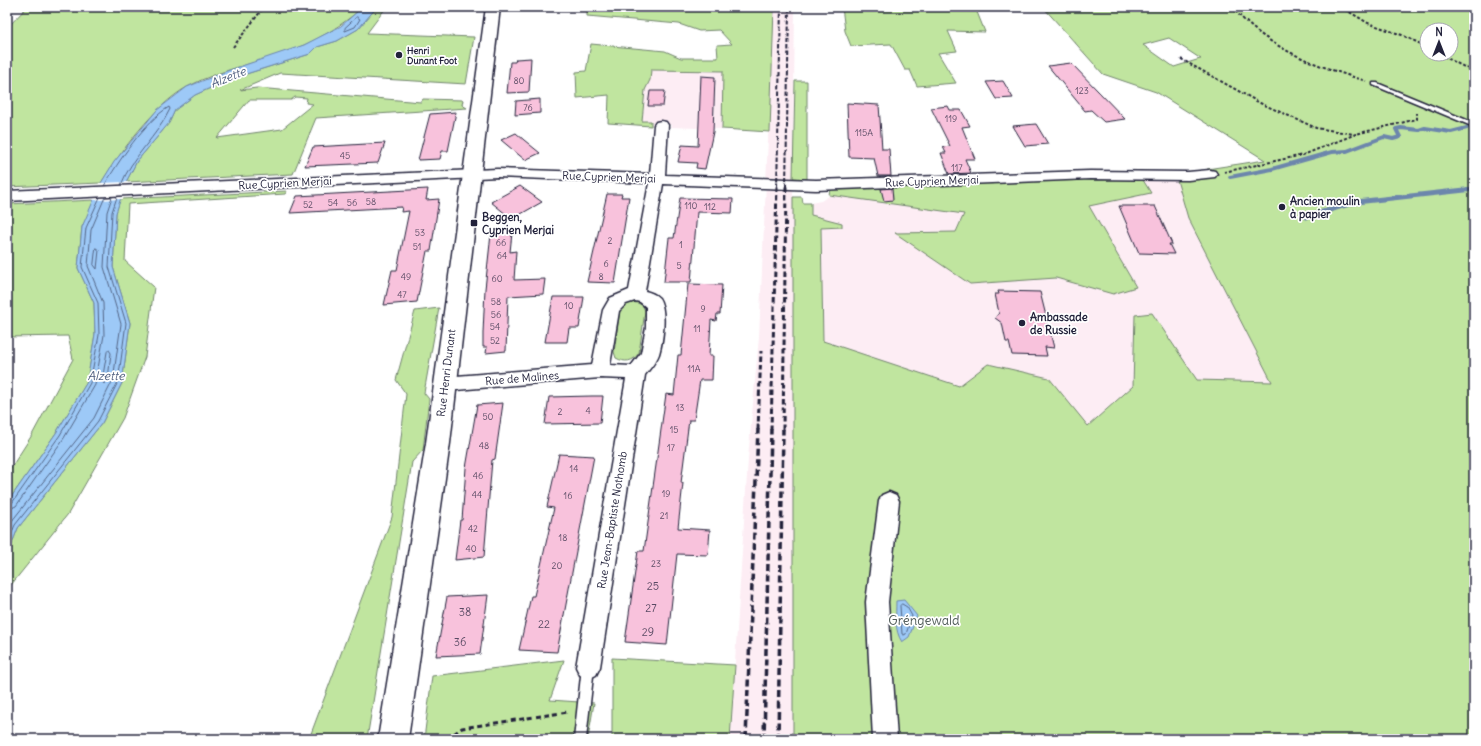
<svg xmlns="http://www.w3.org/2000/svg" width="1481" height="746" font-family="Delius,sans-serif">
  <rect width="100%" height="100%" fill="#fff"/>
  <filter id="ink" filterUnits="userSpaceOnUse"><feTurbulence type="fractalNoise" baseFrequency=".025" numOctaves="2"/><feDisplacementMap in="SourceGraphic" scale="8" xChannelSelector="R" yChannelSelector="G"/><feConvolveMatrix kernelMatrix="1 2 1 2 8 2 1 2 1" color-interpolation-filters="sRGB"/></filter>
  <g filter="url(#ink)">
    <path fill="#fdedf4" d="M 774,7 L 795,7 L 793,178 L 793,739 L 730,739 L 748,459 L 759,336 Z
      M 650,70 L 723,71 L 722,129 L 671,127 L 671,125 L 651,125 L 651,121 L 642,121 L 645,90 L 650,80 Z
      M 1092,179 L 1190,180 L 1369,516 L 800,385 L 811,203 L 821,201 L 829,196 L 830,189 Z"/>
    <path fill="#c0e59f" stroke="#71846d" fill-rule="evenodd" d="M 27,7 L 358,7 L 358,11 C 342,25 324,36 304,45 C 267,62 224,67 187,87 C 154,106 121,151 101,183 L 7,187 L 7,28 Z
      M 377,7 L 385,7 L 385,9 L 367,33 L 474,37 L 466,84 L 280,73 L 240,90 L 257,88 L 421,102 L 423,99 L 463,100 L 462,105 L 467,108 L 316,118 L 293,174 L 126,182 L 137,161 L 169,123 L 175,110 L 195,95 L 230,79 L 310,54 L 317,47 L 337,41 L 358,29 ZM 295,97 L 307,98 L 306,103 L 313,104 L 282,129 L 217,138 L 249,100 L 291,100 Z
      M 587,7 L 774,7 L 770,132 L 722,129 L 723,71 L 651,70 L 650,80 L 645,90 L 642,121 L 651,121 L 651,126 L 608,123 L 609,95 L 577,98 L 576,72 L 586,71 L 591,44 L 665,51 L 681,58 L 718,58 L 717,45 L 732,44 L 719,30 L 699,31 L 679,24 L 587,16 Z
      M 842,7 L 975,7 L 985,32 L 948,31 L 957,51 L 938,53 L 956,83 L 917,86 L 910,70 L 905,70 L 891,44 L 851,46 L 845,31 Z
      M 1043,7 L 1474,7 L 1474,739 L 793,739 L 793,197 L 802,197 L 803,203 L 811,203 L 811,215 L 842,223 L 842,227 L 821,228 L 823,341 L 959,386 L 988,364 L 1049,378 L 1088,426 L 1133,386 L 1135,315 L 1152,313 L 1197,380 L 1272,382 L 1188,218 L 1177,180 L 1210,174 L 1207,169 L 1265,160 L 1156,92 L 1103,74 ZM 1427,30 L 1451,30 L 1451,54 L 1427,54 ZM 1169,38 L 1201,59 L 1200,59 L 1174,67 L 1143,45 Z
      M 795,81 L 807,81 L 807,179 L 793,178 Z
      M 1092,179 L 1143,180 L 1151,193 L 1089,206 L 1136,287 L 1113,294 L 1056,278 L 970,284 L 895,233 L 956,232 L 964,214 L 829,195 L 830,189 Z
      M 287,191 L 285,194 L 128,204 L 125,261 L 154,287 L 145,357 L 123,418 L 68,514 L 7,590 L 7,556 L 18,528 L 102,423 L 122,383 L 130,323 L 113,267 L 116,213 L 120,199 Z
      M 95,200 L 82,227 L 78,268 L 94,303 L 95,334 L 87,382 L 56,433 L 7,503 L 7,474 L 32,435 L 73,359 L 68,336 L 7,337 L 7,204 Z
      M 630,302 L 638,303 L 643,306 L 645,311 L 639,353 C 633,362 625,363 616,358 L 614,352 L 620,310 L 624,305 Z
      M 439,308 L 424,393 L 429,399 L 423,450 L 412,462 L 367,739 L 309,739 L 392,517 L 406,394 L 396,380 L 415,311 Z
      M 612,658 L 735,665 L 730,739 L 612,739 Z
      M 564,660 L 550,700 L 594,703 L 588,739 L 424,739 L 432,676 Z"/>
    <path fill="#9dc9f7" stroke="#6c86ac" d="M 358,7 L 377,7 L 358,29 L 337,41 L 317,47 L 310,54 L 230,79 L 195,95 L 175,110 L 169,123 L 137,161 L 126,182 L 116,213 L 113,267 L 130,323 L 122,383 L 102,423 L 18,528 L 7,556 L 7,503 L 56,433 L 87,382 L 95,334 L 94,303 L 78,268 L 82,227 L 101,183 L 114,162 L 157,110 L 187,87 L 227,71 L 304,45 L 341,26 L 358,11 Z
      M 904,600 L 917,616 L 909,637 L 902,642 C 894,630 896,615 896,601 Z"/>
    <path fill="#fff" d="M 128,182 L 123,199 L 93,200 L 99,183 Z"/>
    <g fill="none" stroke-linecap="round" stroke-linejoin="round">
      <path stroke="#536586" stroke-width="1" d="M 357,17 L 360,19 L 355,27 L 345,31 L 345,28 Z
        M 104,186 C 118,162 145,121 169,107 L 170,109 C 157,137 132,156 121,185
        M 96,248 L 99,250 L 97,269 L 94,265 Z
        M 109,350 L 111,353 L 108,379 L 104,384 L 102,381 L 107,352 Z
        M 7,505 L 12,503 L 60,435 L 90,383 L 99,335 L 98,303 L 82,267 L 86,228 L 100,197
        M 7,510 L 16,506 L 64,438 L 95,385 L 104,335 L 103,303 L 88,266 L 91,230 L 105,197
        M 7,530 L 11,522 L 94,418 L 113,380 L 121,324 L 104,267 L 107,212 L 112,197
        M 7,544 L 15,525 L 98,421 L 118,382 L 126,323 L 109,267 L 112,212 L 117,197
        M 902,604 L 907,607 L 912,616 L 906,634 L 904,635 L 902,634 L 900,606 Z"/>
      <path stroke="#6c86ac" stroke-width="4" d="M 1230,177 L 1272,169 L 1332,152 L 1347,151 L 1384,137 L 1393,139 L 1400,137 L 1396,129 L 1401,128 L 1419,130 L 1425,128 L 1451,132 L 1467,128"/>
      <path stroke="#6c86ac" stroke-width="5" d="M 1306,217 L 1356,202 L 1474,189"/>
    </g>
    <path fill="#f8c2dc" stroke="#22223b" d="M 531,58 L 529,92 L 507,93 L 510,62 L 515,62 L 516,59 Z
      M 1071,63 L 1125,119 L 1104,122 L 1091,110 L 1085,111 L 1048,66 Z
      M 701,76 L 715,77 L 713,132 L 705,169 L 696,168 L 697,163 L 678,162 L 682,145 L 698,146 Z
      M 1003,81 L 1013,98 L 996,99 L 986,82 Z
      M 650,91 L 665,91 L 663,106 L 648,106 Z
      M 540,99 L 540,113 L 515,115 L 516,101 Z
      M 847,103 L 879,105 L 882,149 L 889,149 L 891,176 L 878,176 L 874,158 L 849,157 Z
      M 948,106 L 950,110 L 961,110 L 970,126 L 962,127 L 975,159 L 965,159 L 971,173 L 949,174 L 941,153 L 946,153 L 943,147 L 950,146 L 931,108 Z
      M 456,112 L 448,151 L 442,151 L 440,159 L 418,160 L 430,114 Z
      M 1036,124 L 1048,144 L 1025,146 L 1013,126 Z
      M 516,133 L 524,140 L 540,153 L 525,160 L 501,140 Z
      M 385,143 L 378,163 L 305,166 L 313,147 Z
      M 520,186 L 542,202 L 512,219 L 491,202 Z
      M 892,188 L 893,200 L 884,201 L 881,189 Z
      M 428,189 L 426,200 L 439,199 L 431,251 L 427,251 L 417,302 L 384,305 L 392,270 L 397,270 L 409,211 L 401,212 L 402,207 L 290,213 L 297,196 Z
      M 607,194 L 622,194 L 621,197 L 629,197 L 615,283 L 587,282 Z
      M 680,198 L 733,199 L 732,213 L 697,212 L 691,282 L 664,282 L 669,238 L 674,238 Z
      M 1119,206 L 1155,206 L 1172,244 L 1169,244 L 1174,254 L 1139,253 Z
      M 512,233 L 510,252 L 516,251 L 514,280 L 545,279 L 543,294 L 508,296 L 506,351 L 486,353 L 487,347 L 483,347 L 483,333 L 485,289 L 491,234 Z
      M 688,284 L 722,285 L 720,314 L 717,314 L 716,321 L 711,320 L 709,356 L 713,356 L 712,380 L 700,380 L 694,420 L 689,420 L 681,483 L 683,483 L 678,528 L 710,530 L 708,555 L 677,554 L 667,645 L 625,642 L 638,551 L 644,551 L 666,394 L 674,395 L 678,355 L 681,355 Z
      M 998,291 L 1040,292 L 1054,348 L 1045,347 L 1047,356 L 1012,355 L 1009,342 L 1006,342 L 1002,323 L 995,318 L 999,313 L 995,294 L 999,294 Z
      M 553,297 L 584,297 L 579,328 L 569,328 L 567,342 L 545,342 Z
      M 592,396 L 603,396 L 600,423 L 545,424 L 549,397 Z
      M 503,403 L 495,459 L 492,460 L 484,557 L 455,560 L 460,520 L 462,520 L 466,468 L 477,405 Z
      M 559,454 L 594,456 L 557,652 L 519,650 L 531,596 L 534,596 L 554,508 L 547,507 Z
      M 488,595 L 480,654 L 436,656 L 447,597 Z"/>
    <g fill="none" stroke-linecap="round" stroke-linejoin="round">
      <defs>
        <path id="lane" d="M 1373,83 L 1377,83 L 1474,123 L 1474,127 L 1373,85 Z
          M 588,661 L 592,663 L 594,667 L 586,739 L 574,739 L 582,667 L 584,663 Z"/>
        <path id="street" d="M 661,121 L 666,122 L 668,125 L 665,175 L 816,180 L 1090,171 L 1188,172 L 1210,170 L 1215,171 L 1217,174 L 1215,177 L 1188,180 L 1090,179 L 816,190 L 663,184 L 645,291 C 650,292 655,294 659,298 C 667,310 663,341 659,354 C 656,362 650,368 645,375 L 600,667 L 596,675 L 588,679 L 580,675 L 576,667 L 626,379 L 600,378 L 444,391 L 438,389 L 435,384 L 438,379 L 444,377 L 592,365 L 603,310 L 610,298 L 629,290 L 649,183 L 497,177 L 7,201 L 7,191 L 497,169 L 650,174 L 654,125 L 656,122 ZM 635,301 L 640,302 L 646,307 L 646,327 L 641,353 L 631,366 L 610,365 L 619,311 L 626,304 Z
          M 889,492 L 896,495 L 899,501 L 888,602 L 897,739 L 873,739 L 866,602 L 879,501 L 882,495 Z"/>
        <path id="secondary" d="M 486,7 L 500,7 L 450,443 L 408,739 L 378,739 L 426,443 Z"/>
      </defs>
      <use href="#lane" stroke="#22223b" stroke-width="3"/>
      <use href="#street" stroke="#22223b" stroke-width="3"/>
      <use href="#secondary" stroke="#22223b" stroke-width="3"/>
      <path stroke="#22223b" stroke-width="2" stroke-dasharray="3 2" stroke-linecap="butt" d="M 1232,7 C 1267,49 1315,65 1366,81
        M 1341,7 L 1368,23 L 1402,35 L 1427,47
        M 233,47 L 264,7
        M 1439,54 L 1474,72
        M 1181,59 L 1260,103 L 1316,128 L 1354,134
        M 1224,172 L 1303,155 L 1356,134 L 1417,119 L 1417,113"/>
      <path stroke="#22223b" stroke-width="3" stroke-dasharray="5 3.5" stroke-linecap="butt" d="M 447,739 L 462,728 L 568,712"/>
      <use href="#lane" fill="#fff" fill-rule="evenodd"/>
      <use href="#street" fill="#fff" fill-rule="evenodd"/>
      <use href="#secondary" fill="#fff" fill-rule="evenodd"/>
      <path stroke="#22223b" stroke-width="2" stroke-dasharray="4.5 2" stroke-linecap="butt" d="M 777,187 L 781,7
        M 786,187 L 789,7"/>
      <path stroke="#22223b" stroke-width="3" stroke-dasharray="5.5 3" stroke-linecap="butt" d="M 758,430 L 761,351
        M 771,430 L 777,186
        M 783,430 L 786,186"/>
      <path stroke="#22223b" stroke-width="3.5" stroke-dasharray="7 3.5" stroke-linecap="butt" d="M 746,739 L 758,429
        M 764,739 L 771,429
        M 778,739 L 783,429"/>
    </g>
  </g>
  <g fill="#22223b" stroke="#fff" stroke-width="1.5">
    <circle cx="399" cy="55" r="4"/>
    <circle cx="1282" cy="207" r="4"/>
    <rect x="470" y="219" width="8" height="8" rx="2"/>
    <circle cx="1022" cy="323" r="4"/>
  </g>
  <g text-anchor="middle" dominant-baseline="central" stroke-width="3.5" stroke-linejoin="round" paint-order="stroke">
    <g font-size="9" font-weight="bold" fill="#22223b" stroke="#fff" text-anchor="start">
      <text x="407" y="50">Henri<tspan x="407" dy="10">Dunant Foot</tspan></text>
    </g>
    <g font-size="9" fill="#584a63">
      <text x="519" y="80">80</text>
      <text x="1082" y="90">123</text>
      <text x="528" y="107">76</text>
      <text x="951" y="118">119</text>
      <text x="864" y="132">115A</text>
      <text x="345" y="155">45</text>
      <text x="957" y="167">117</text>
      <text x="371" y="201">58</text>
      <text x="333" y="202">54</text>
      <text x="352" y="202">56</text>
      <text x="308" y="204">52</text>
      <text x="691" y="205">110</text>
      <text x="710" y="206">112</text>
      <text x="420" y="232">53</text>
      <text x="610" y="240">2</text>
      <text x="501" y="242">66</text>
      <text x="681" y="244">1</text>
      <text x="417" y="246">51</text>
      <text x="502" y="255">64</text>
      <text x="606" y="263">6</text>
      <text x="679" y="265">5</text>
      <text x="406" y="276">49</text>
      <text x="601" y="276">8</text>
      <text x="497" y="278">60</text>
      <text x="402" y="294">47</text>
      <text x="496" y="301">58</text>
      <text x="569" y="305">10</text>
      <text x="703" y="308">9</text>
      <text x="496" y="314">56</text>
      <text x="495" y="326">54</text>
      <text x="697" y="328">11</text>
      <text x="495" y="340">52</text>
      <text x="694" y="368">11A</text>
      <text x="680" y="407">13</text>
      <text x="588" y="410">4</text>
      <text x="560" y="411">2</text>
      <text x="488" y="416">50</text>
      <text x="674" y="429">15</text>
      <text x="484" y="445">48</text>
      <text x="671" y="447">17</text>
      <text x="574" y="468">14</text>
      <text x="478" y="475">46</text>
      <text x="666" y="493">19</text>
      <text x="477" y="494">44</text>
      <text x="568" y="495">16</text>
      <text x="664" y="515">21</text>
      <text x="473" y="528">42</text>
      <text x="563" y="537">18</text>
      <text x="471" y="548">40</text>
      <text x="656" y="563">23</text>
      <text x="557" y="565">20</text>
    </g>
    <g font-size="11" fill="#22223b" stroke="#fff">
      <text transform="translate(609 177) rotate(2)">Rue Cyprien Merjai</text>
      <text transform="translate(932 181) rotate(-2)">Rue Cyprien Merjai</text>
      <text transform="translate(285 183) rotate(-3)">Rue Cyprien Merjai</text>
      <text transform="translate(446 373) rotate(-83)">Rue Henri Dunant</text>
      <text transform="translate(522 378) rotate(-5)">Rue de Malines</text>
      <text transform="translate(612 520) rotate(-81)">Rue Jean-Baptiste Nothomb</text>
    </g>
    <g font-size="11" font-weight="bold" fill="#22223b" stroke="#fff" text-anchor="start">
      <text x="1290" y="201">Ancien moulin<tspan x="1290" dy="13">à papier</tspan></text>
      <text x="482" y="217">Beggen,<tspan x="482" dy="13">Cyprien Merjai</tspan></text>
      <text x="1030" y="317">Ambassade<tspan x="1030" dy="13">de Russie</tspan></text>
    </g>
    <g font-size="11" fill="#584a63">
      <text x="653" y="586">25</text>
      <text x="651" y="608">27</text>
      <text x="465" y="612">38</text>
      <text x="544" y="624">22</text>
      <text x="648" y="632">29</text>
      <text x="460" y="642">36</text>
    </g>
    <g font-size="12" font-style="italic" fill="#4d5c7d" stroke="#fff">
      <text transform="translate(228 77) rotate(-22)">Alzette</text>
      <text x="106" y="375">Alzette</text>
    </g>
    <g font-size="13" fill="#515c59" stroke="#fff">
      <text x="924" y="620">Gréngewald</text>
    </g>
  </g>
  <rect width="1481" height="746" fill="none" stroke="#fff" stroke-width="24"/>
  <rect x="12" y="12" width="1457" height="722" fill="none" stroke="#22223b" stroke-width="1.5" filter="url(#ink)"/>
  <g transform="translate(1439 42)"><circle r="19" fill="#ffffff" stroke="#a7a7b1"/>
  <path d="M0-3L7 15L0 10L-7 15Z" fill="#22223b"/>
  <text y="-6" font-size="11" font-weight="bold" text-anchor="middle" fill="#22223b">N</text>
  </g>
</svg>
